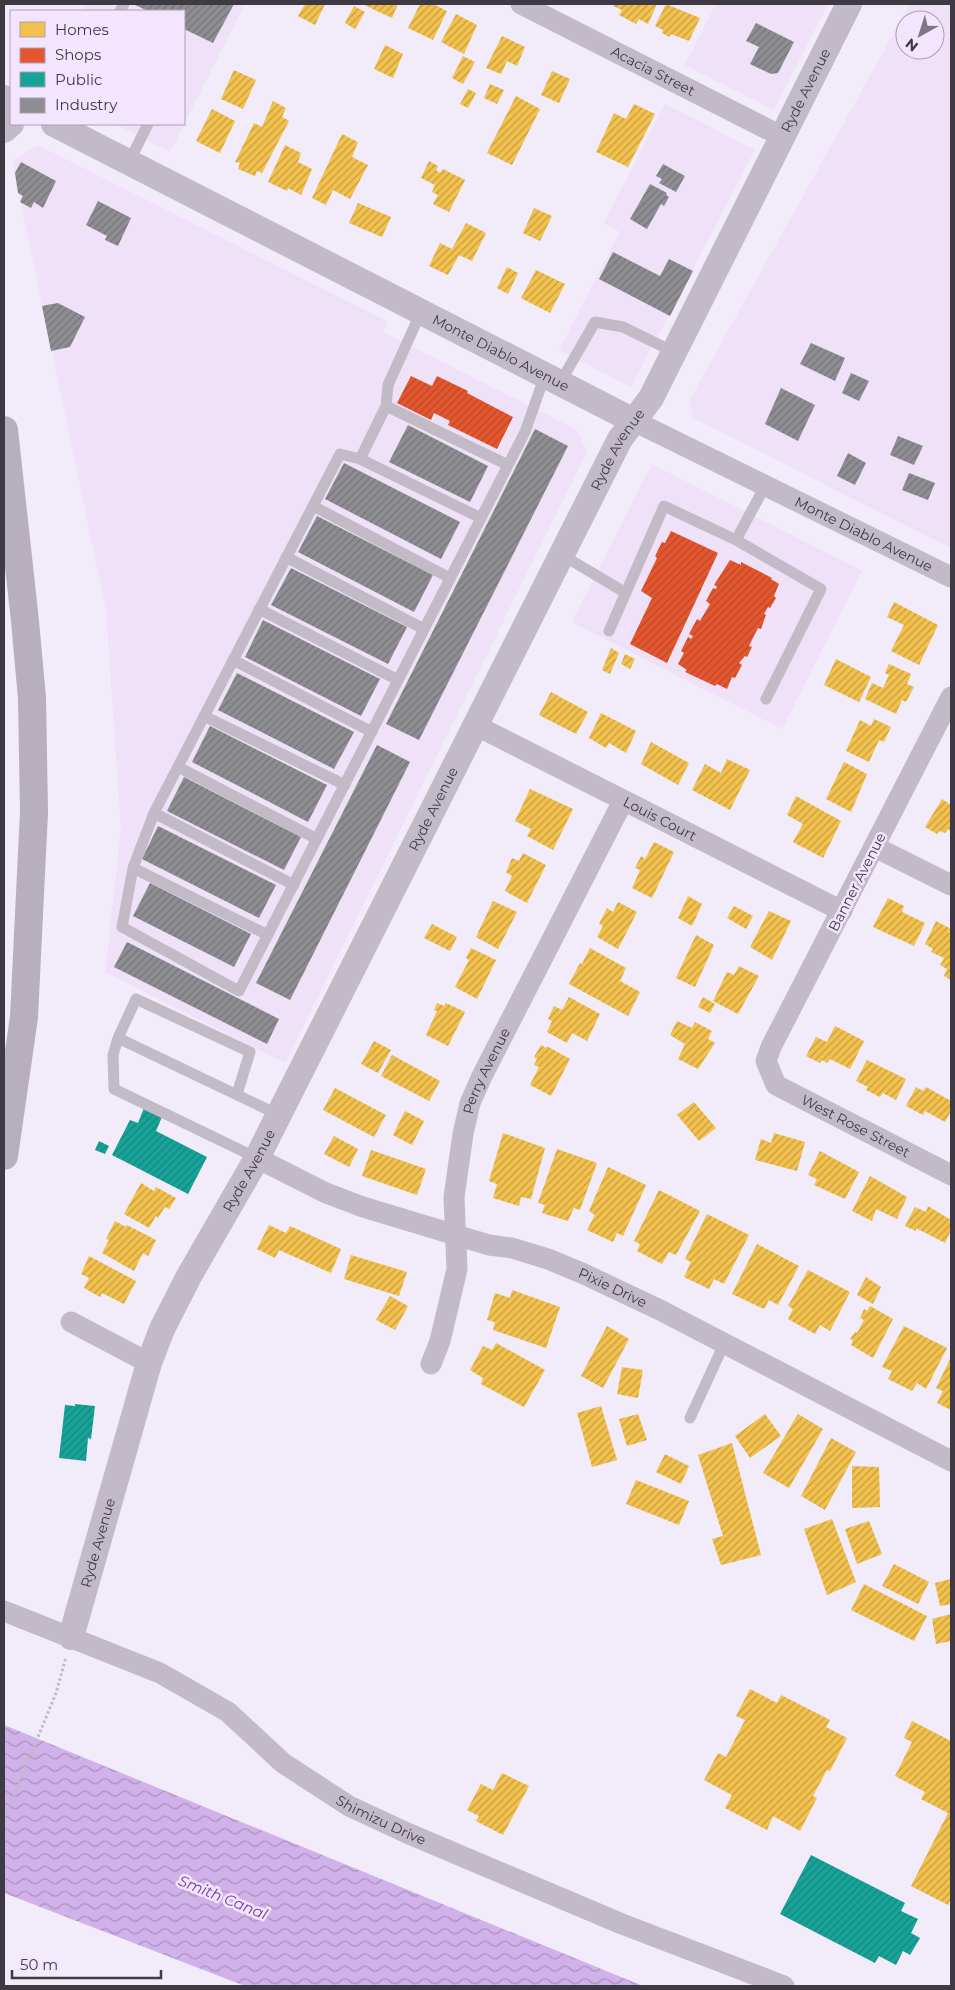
<svg xmlns="http://www.w3.org/2000/svg" width="955" height="1990" font-family="Montserrat,sans-serif">
  <defs>
    <pattern id="water-waves" width="16" height="10" patternUnits="userSpaceOnUse" patternTransform="scale(1.25)"><rect width="16" height="10" fill="#d1b1e9"/><path d="M0 5q4-4 8 0t8 0" fill="none" stroke="#ab91be"/></pattern>
    <pattern id="homes-hatch" width="6" height="6" patternUnits="userSpaceOnUse" patternTransform="scale(1.25)"><rect width="6" height="6" fill="#f2c14e"/><path d="M-1 1l2-2M0 6l6-6M5 7l2-2" fill="none" stroke="#c59e42"/></pattern>
    <pattern id="shops-hatch" width="6" height="6" patternUnits="userSpaceOnUse" patternTransform="scale(1.25)"><rect width="6" height="6" fill="#e4572e"/><path d="M-1 1l2-2M0 6l6-6M5 7l2-2" fill="none" stroke="#ba4929"/></pattern>
    <pattern id="public-hatch" width="6" height="6" patternUnits="userSpaceOnUse" patternTransform="scale(1.25)"><rect width="6" height="6" fill="#17a398"/><path d="M-1 1l2-2M0 6l6-6M5 7l2-2" fill="none" stroke="#16867e"/></pattern>
    <pattern id="industry-hatch" width="6" height="6" patternUnits="userSpaceOnUse" patternTransform="scale(1.25)"><rect width="6" height="6" fill="#8d8d92"/><path d="M-1 1l2-2M0 6l6-6M5 7l2-2" fill="none" stroke="#757479"/></pattern>
  </defs>
  <rect width="100%" height="100%" fill="#f2ebf9"/>
  <path fill="#eee1f8" fill-rule="evenodd" d="M 86,4 L 245,4 L 170,152 L 115,124 L 184,124 L 184,11 L 82,11 Z
    M 716,4 L 828,4 L 774,110 L 685,65 Z
    M 910,4 L 951,4 L 951,548 L 693,418 L 689,401 ZM 905,20 L 935,20 L 935,50 L 905,50 Z
    M 665,104 L 755,150 L 631,387 L 559,350 L 620,232 L 604,223 Z
    M 38,145 L 388,322 L 383,332 L 577,430 L 587,452 L 285,1063 L 105,972 L 121,829 L 106,610 L 12,161 Z
    M 652,464 L 862,571 L 782,729 L 572,622 Z"/>
  <path fill="url(#water-waves)" d="M 4,1725 L 643,1986 L 245,1986 L 4,1893 Z"/>
  <path fill="url(#homes-hatch)" d="M 305,4 L 325,4 L 315,25 L 298,16 Z
    M 362,4 L 398,4 L 392,18 Z
    M 420,4 L 433,4 L 447,11 L 433,40 L 408,28 Z
    M 614,4 L 657,4 L 648,24 L 639,19 L 636,24 L 619,15 L 622,10 L 613,6 Z
    M 666,4 L 700,18 L 689,41 L 671,34 L 669,37 L 662,33 L 663,30 L 655,26 Z
    M 354,6 L 365,12 L 355,29 L 345,23 Z
    M 456,14 L 477,25 L 464,54 L 441,42 Z
    M 502,36 L 525,47 L 517,66 L 507,61 L 501,74 L 486,68 Z
    M 385,45 L 403,54 L 393,78 L 374,69 Z
    M 463,56 L 475,62 L 463,84 L 452,78 Z
    M 234,70 L 256,80 L 243,109 L 221,99 Z
    M 552,71 L 570,79 L 559,103 L 541,95 Z
    M 490,84 L 504,90 L 497,104 L 484,98 Z
    M 468,89 L 476,93 L 468,108 L 460,104 Z
    M 516,96 L 540,109 L 512,165 L 487,153 Z
    M 273,101 L 286,108 L 282,117 L 289,121 L 262,173 L 257,171 L 255,176 L 238,169 L 240,163 L 235,162 L 254,123 L 262,127 Z
    M 634,104 L 655,114 L 628,167 L 596,152 L 614,113 L 626,119 Z
    M 212,109 L 235,121 L 220,153 L 196,141 Z
    M 342,134 L 358,142 L 352,157 L 368,165 L 350,199 L 333,190 L 326,205 L 312,198 Z
    M 285,145 L 301,153 L 298,162 L 312,169 L 301,195 L 288,188 L 287,191 L 268,182 Z
    M 429,161 L 438,166 L 436,170 L 440,173 L 443,169 L 465,180 L 449,212 L 433,204 L 438,195 L 432,192 L 435,185 L 421,178 Z
    M 358,203 L 391,217 L 382,237 L 349,223 Z
    M 534,208 L 552,216 L 540,241 L 523,233 Z
    M 466,223 L 486,233 L 472,261 L 459,255 L 448,275 L 429,266 L 440,243 L 452,249 Z
    M 507,267 L 518,273 L 508,294 L 497,288 Z
    M 536,270 L 565,284 L 550,313 L 521,298 Z
    M 894,602 L 938,625 L 919,665 L 891,651 L 904,625 L 887,617 Z
    M 611,648 L 619,653 L 610,674 L 602,670 Z
    M 625,654 L 635,659 L 630,669 L 621,664 Z
    M 836,659 L 871,677 L 859,702 L 824,685 Z
    M 889,664 L 911,674 L 907,684 L 914,687 L 906,702 L 902,700 L 896,714 L 865,699 L 872,683 L 883,688 L 889,675 L 885,673 Z
    M 551,692 L 588,712 L 576,734 L 539,715 Z
    M 601,713 L 636,731 L 626,753 L 609,743 L 606,748 L 589,738 Z
    M 874,719 L 891,727 L 884,742 L 879,740 L 869,762 L 846,751 L 860,720 L 871,726 Z
    M 651,742 L 689,763 L 678,785 L 641,764 Z
    M 727,759 L 750,770 L 730,810 L 692,790 L 705,764 L 721,773 Z
    M 844,762 L 867,774 L 851,812 L 826,799 Z
    M 530,789 L 573,809 L 553,850 L 527,836 L 531,829 L 515,821 Z
    M 796,796 L 841,821 L 823,858 L 793,842 L 803,824 L 787,815 Z
    M 942,799 L 951,805 L 951,831 L 948,829 L 945,833 L 939,831 L 937,834 L 925,827 Z
    M 654,842 L 674,852 L 652,898 L 632,888 L 640,870 L 635,868 L 641,856 L 645,859 Z
    M 523,853 L 546,865 L 527,903 L 505,891 L 512,876 L 506,872 L 512,858 L 519,861 Z
    M 688,896 L 702,904 L 692,926 L 678,918 Z
    M 888,898 L 904,906 L 902,912 L 925,923 L 914,946 L 873,927 Z
    M 493,901 L 517,912 L 498,949 L 476,937 Z
    M 618,902 L 637,912 L 618,949 L 597,937 L 603,926 L 599,924 L 607,908 L 613,912 Z
    M 734,906 L 753,916 L 746,929 L 727,918 Z
    M 769,911 L 791,921 L 772,960 L 750,947 Z
    M 936,921 L 951,929 L 949,933 L 951,934 L 951,980 L 944,976 L 947,969 L 940,965 L 944,958 L 931,952 L 933,949 L 925,944 Z
    M 432,924 L 457,937 L 450,951 L 424,938 Z
    M 696,935 L 714,945 L 695,987 L 676,978 Z
    M 471,948 L 496,960 L 477,999 L 455,987 L 469,960 L 466,958 Z
    M 590,948 L 626,968 L 620,981 L 640,992 L 628,1016 L 569,984 L 580,963 L 582,964 Z
    M 739,966 L 759,976 L 738,1014 L 713,1001 L 727,972 L 734,975 Z
    M 569,997 L 600,1014 L 587,1041 L 572,1033 L 567,1043 L 547,1032 L 552,1021 L 548,1019 L 554,1006 L 562,1010 Z
    M 703,997 L 715,1004 L 710,1013 L 698,1007 Z
    M 437,1003 L 444,1006 L 446,1003 L 465,1012 L 448,1046 L 426,1035 L 437,1011 L 434,1010 Z
    M 677,1021 L 692,1028 L 695,1022 L 712,1031 L 708,1039 L 715,1043 L 698,1069 L 678,1059 L 685,1044 L 670,1035 Z
    M 835,1026 L 864,1041 L 850,1069 L 830,1059 L 827,1063 L 822,1060 L 820,1063 L 806,1056 L 816,1037 L 827,1042 Z
    M 374,1041 L 391,1050 L 378,1073 L 361,1064 Z
    M 541,1045 L 546,1048 L 547,1046 L 570,1059 L 551,1096 L 530,1085 L 539,1067 L 534,1065 L 537,1059 L 534,1057 Z
    M 392,1055 L 440,1081 L 429,1101 L 381,1076 Z
    M 867,1060 L 906,1079 L 896,1100 L 883,1093 L 880,1097 L 866,1090 L 868,1087 L 856,1081 Z
    M 916,1087 L 923,1091 L 926,1087 L 951,1101 L 951,1111 L 945,1122 L 925,1111 L 923,1115 L 906,1106 Z
    M 335,1088 L 386,1115 L 374,1137 L 323,1110 Z
    M 694,1102 L 716,1128 L 699,1141 L 677,1115 Z
    M 405,1111 L 424,1121 L 412,1145 L 393,1135 Z
    M 503,1133 L 545,1148 L 531,1199 L 521,1197 L 519,1206 L 493,1198 L 497,1184 L 489,1181 Z
    M 774,1133 L 805,1142 L 797,1171 L 755,1160 L 761,1139 L 771,1143 Z
    M 334,1136 L 358,1149 L 349,1167 L 324,1154 Z
    M 557,1149 L 597,1163 L 580,1210 L 574,1208 L 568,1221 L 542,1213 L 545,1205 L 538,1203 Z
    M 371,1150 L 426,1169 L 417,1195 L 362,1176 Z
    M 820,1151 L 859,1172 L 845,1199 L 814,1185 L 817,1179 L 808,1175 Z
    M 608,1167 L 646,1185 L 623,1236 L 617,1233 L 613,1242 L 587,1230 L 595,1215 L 589,1211 Z
    M 870,1176 L 907,1197 L 897,1219 L 876,1209 L 872,1221 L 852,1211 Z
    M 141,1183 L 154,1191 L 156,1187 L 176,1198 L 169,1209 L 165,1207 L 158,1218 L 156,1216 L 149,1228 L 124,1214 Z
    M 659,1190 L 700,1211 L 676,1255 L 669,1252 L 662,1264 L 637,1251 L 640,1244 L 634,1241 Z
    M 928,1206 L 951,1220 L 951,1230 L 945,1243 L 916,1228 L 916,1231 L 905,1226 L 915,1207 L 926,1212 Z
    M 707,1214 L 749,1235 L 724,1284 L 714,1279 L 709,1289 L 684,1277 L 691,1262 L 685,1259 Z
    M 115,1221 L 126,1227 L 127,1225 L 156,1240 L 148,1256 L 143,1253 L 134,1271 L 102,1253 L 109,1240 L 106,1239 Z
    M 269,1225 L 286,1233 L 290,1226 L 341,1249 L 331,1273 L 279,1250 L 275,1258 L 257,1249 Z
    M 757,1244 L 799,1266 L 778,1305 L 769,1300 L 764,1309 L 732,1294 Z
    M 351,1255 L 407,1272 L 399,1296 L 344,1279 Z
    M 89,1256 L 136,1281 L 124,1304 L 102,1293 L 100,1297 L 84,1288 L 89,1278 L 81,1274 Z
    M 808,1270 L 850,1292 L 830,1331 L 820,1325 L 815,1334 L 788,1319 L 793,1309 L 788,1306 Z
    M 866,1277 L 881,1287 L 873,1304 L 857,1295 Z
    M 512,1290 L 560,1307 L 546,1348 L 493,1330 L 495,1322 L 487,1320 L 495,1293 L 510,1298 Z
    M 390,1296 L 408,1306 L 395,1330 L 376,1320 Z
    M 870,1306 L 893,1319 L 873,1358 L 851,1345 L 853,1340 L 850,1339 L 855,1332 L 857,1333 L 864,1320 L 860,1318 L 864,1309 L 867,1311 Z
    M 607,1326 L 629,1339 L 603,1388 L 581,1376 Z
    M 904,1326 L 947,1348 L 926,1389 L 917,1383 L 912,1391 L 888,1379 L 892,1371 L 882,1367 Z
    M 496,1343 L 545,1370 L 524,1407 L 481,1384 L 483,1378 L 470,1370 L 483,1346 L 492,1350 Z
    M 951,1357 L 951,1410 L 937,1403 L 943,1391 L 936,1388 Z
    M 622,1367 L 643,1370 L 638,1398 L 617,1394 Z
    M 601,1406 L 617,1460 L 592,1467 L 577,1413 Z
    M 638,1414 L 647,1440 L 627,1446 L 619,1419 Z
    M 765,1414 L 781,1436 L 750,1458 L 735,1436 Z
    M 798,1414 L 823,1429 L 789,1488 L 763,1473 Z
    M 831,1438 L 856,1452 L 825,1510 L 801,1496 Z
    M 732,1443 L 761,1555 L 721,1565 L 712,1539 L 723,1536 L 698,1455 Z
    M 665,1454 L 689,1466 L 681,1484 L 656,1472 Z
    M 852,1466 L 879,1467 L 880,1507 L 852,1508 Z
    M 636,1480 L 689,1501 L 679,1525 L 626,1504 Z
    M 832,1519 L 856,1582 L 827,1595 L 804,1529 Z
    M 869,1521 L 882,1554 L 857,1564 L 845,1529 Z
    M 894,1564 L 929,1582 L 918,1604 L 882,1586 Z
    M 951,1579 L 951,1604 L 940,1606 L 935,1583 Z
    M 864,1584 L 927,1616 L 914,1641 L 851,1610 Z
    M 951,1614 L 951,1641 L 936,1644 L 932,1619 Z
    M 750,1689 L 777,1703 L 781,1695 L 830,1720 L 826,1727 L 847,1738 L 830,1771 L 827,1770 L 813,1796 L 817,1798 L 800,1831 L 773,1816 L 767,1830 L 725,1808 L 732,1795 L 704,1780 L 718,1753 L 726,1757 L 745,1720 L 736,1716 Z
    M 912,1721 L 951,1741 L 951,1898 L 948,1905 L 911,1886 L 948,1813 L 921,1799 L 925,1792 L 895,1776 L 912,1742 L 904,1738 Z
    M 502,1773 L 529,1786 L 503,1835 L 476,1821 L 479,1816 L 467,1810 L 481,1784 L 493,1790 Z"/>
  <path fill="url(#shops-hatch)" d="M 411,376 L 432,386 L 437,376 L 468,391 L 467,393 L 513,417 L 497,449 L 448,425 L 450,421 L 434,413 L 431,420 L 397,403 Z
    M 671,531 L 718,553 L 667,663 L 630,644 L 652,598 L 641,591 L 657,558 L 655,556 L 662,542 L 665,543 Z
    M 730,560 L 741,565 L 741,562 L 772,578 L 771,579 L 779,584 L 774,596 L 776,598 L 770,608 L 768,607 L 764,614 L 766,615 L 761,629 L 758,628 L 749,646 L 752,647 L 747,657 L 745,656 L 739,663 L 742,665 L 735,678 L 732,677 L 727,689 L 717,684 L 715,686 L 685,672 L 687,670 L 678,664 L 684,653 L 681,651 L 688,637 L 691,639 L 693,636 L 689,634 L 697,619 L 700,621 L 710,604 L 706,601 L 713,588 L 716,589 L 717,587 L 714,585 Z"/>
  <path fill="url(#public-hatch)" d="M 144,1108 L 162,1117 L 156,1131 L 207,1157 L 188,1194 L 112,1155 L 130,1120 L 138,1123 Z
    M 99,1141 L 109,1146 L 105,1154 L 95,1150 Z
    M 75,1404 L 95,1406 L 91,1439 L 88,1438 L 86,1461 L 59,1458 L 65,1405 L 75,1406 Z
    M 811,1855 L 905,1903 L 901,1911 L 918,1919 L 911,1933 L 920,1938 L 910,1955 L 903,1951 L 896,1965 L 879,1956 L 875,1963 L 780,1914 Z"/>
  <path fill="url(#industry-hatch)" d="M 133,4 L 234,4 L 213,43 L 184,29 L 184,11 L 148,11 Z
    M 756,23 L 794,42 L 778,73 L 771,74 L 750,64 L 759,47 L 746,41 Z
    M 21,162 L 56,181 L 43,208 L 34,202 L 31,208 L 20,202 L 23,196 L 18,193 L 15,173 Z
    M 663,164 L 685,176 L 676,192 L 659,183 L 662,179 L 656,176 Z
    M 650,184 L 667,193 L 666,195 L 669,197 L 664,206 L 661,204 L 647,229 L 630,219 Z
    M 98,201 L 131,218 L 118,246 L 105,240 L 107,236 L 86,225 Z
    M 613,252 L 660,276 L 669,259 L 693,271 L 670,316 L 599,279 Z
    M 58,303 L 85,317 L 70,347 L 51,351 L 42,306 Z
    M 811,343 L 845,358 L 835,381 L 800,364 Z
    M 851,373 L 869,381 L 859,401 L 842,393 Z
    M 781,388 L 815,405 L 798,441 L 765,424 Z
    M 408,425 L 488,466 L 470,502 L 389,462 Z
    M 535,429 L 568,446 L 419,740 L 386,724 Z
    M 898,436 L 923,446 L 914,465 L 890,455 Z
    M 848,453 L 866,463 L 855,485 L 837,476 Z
    M 344,463 L 460,522 L 441,559 L 325,499 Z
    M 909,473 L 935,483 L 928,500 L 902,490 Z
    M 317,516 L 433,575 L 414,612 L 298,552 Z
    M 291,568 L 407,627 L 388,664 L 271,605 Z
    M 263,620 L 380,679 L 361,716 L 245,657 Z
    M 237,673 L 354,732 L 334,769 L 218,710 Z
    M 210,726 L 327,785 L 308,822 L 192,762 Z
    M 377,745 L 410,762 L 290,1000 L 256,983 Z
    M 184,777 L 301,837 L 284,870 L 167,811 Z
    M 158,826 L 276,885 L 259,918 L 142,859 Z
    M 150,883 L 251,934 L 234,967 L 133,916 Z
    M 127,942 L 279,1019 L 267,1044 L 114,967 Z"/>
  <g fill="none" stroke-linecap="round" stroke-linejoin="round">
    <path stroke="#bfbac4" stroke-width="3" stroke-dasharray="2.5 2.5" stroke-linecap="butt" d="M 4,1820 L 56,1693 L 66,1657"/>
    <path stroke="#c2bbc7" stroke-width="11" d="M 120,11 L 124,4
      M 129,162 L 148,124
      M 421,312 L 388,385 L 386,406 L 508,465
      M 560,383 L 595,322 L 623,327 L 674,352
      M 386,406 L 360,459 L 481,518
      M 360,459 L 340,454 L 313,506 L 450,578
      M 765,486 L 736,540 L 821,589 L 766,699
      M 313,506 L 154,813 L 133,868 L 122,927 L 239,991 L 525,432 L 545,375
      M 562,555 L 626,593
      M 286,557 L 424,629
      M 259,609 L 398,680
      M 609,631 L 664,506 L 736,540
      M 233,660 L 372,732
      M 204,716 L 345,785
      M 178,767 L 317,839
      M 154,813 L 294,885
      M 133,868 L 268,935
      M 118,1038 L 136,999 L 250,1052 L 237,1094
      M 257,1158 L 114,1089 L 113,1055 L 118,1038 L 279,1115
      M 690,1418 L 724,1344"/>
    <g stroke="#c2bbc7" stroke-width="21">
      <path id="s1" d="M 521,4 L 783,137"/>
      <path id="s2" d="M 634,421 L 951,577"/>
      <path id="s3" d="M 951,697 L 771,1047 L 766,1061 L 776,1085 L 951,1175"/>
      <path id="s4" d="M 477,726 L 842,911"/>
      <path d="M 875,847 L 951,885"/>
      <path id="s5" d="M 257,1158 L 326,1193 L 363,1207 L 489,1245 L 512,1248 L 548,1259 L 584,1274 L 660,1310 L 951,1461"/>
      <path d="M 71,1322 L 149,1363"/>
      <path id="s6" d="M 431,1364 L 440,1341 L 457,1269 L 454,1197 L 463,1134 L 470,1103 L 482,1076 L 623,801"/>
      <path id="s7" d="M 4,1611 L 160,1673 L 228,1712 L 283,1763 L 349,1806 L 407,1833 L 622,1924 L 784,1986"/>
    </g>
    <g stroke="#c2bbc7" stroke-width="26">
      <path d="M 4,98 L 11,102"/>
      <path id="s8" d="M 54,124 L 634,421"/>
      <path d="M 4,130 L 11,124"/>
      <path id="s9" d="M 71,1637 L 149,1363 L 162,1329 L 189,1276 L 257,1158 L 620,439 L 651,398 L 849,4"/>
    </g>
    <path stroke="#b7afbe" stroke-width="28" d="M 4,430 L 25,621 L 32,698 L 34,812 L 24,1017 L 4,1156"/>
  </g>
  <g text-anchor="middle" dominant-baseline="central" stroke-width="5" stroke-linejoin="round" paint-order="stroke">
    <g font-size="14" fill="#3e3943" stroke="#f3e5ff">
      <text stroke="none"><textPath href="#s1" startOffset="148">Acacia Street</textPath></text>
      <text stroke="none"><textPath href="#s9" startOffset="1718">Ryde Avenue</textPath></text>
      <text stroke="none"><textPath href="#s8" startOffset="502">Monte Diablo Avenue</textPath></text>
      <text stroke="none"><textPath href="#s9" startOffset="1312">Ryde Avenue</textPath></text>
      <text stroke="none"><textPath href="#s2" startOffset="256">Monte Diablo Avenue</textPath></text>
      <text stroke="none"><textPath href="#s9" startOffset="908">Ryde Avenue</textPath></text>
      <text stroke="none"><textPath href="#s4" startOffset="205">Louis Court</textPath></text>
      <text transform="translate(857 882) rotate(-63)">Banner Avenue</text>
      <text stroke="none"><textPath href="#s6" startOffset="302">Perry Avenue</textPath></text>
      <text stroke="none"><textPath href="#s3" startOffset="524">West Rose Street</textPath></text>
      <text stroke="none"><textPath href="#s9" startOffset="502">Ryde Avenue</textPath></text>
      <text stroke="none"><textPath href="#s5" startOffset="380">Pixie Drive</textPath></text>
      <text stroke="none"><textPath href="#s9" startOffset="98">Ryde Avenue</textPath></text>
      <text stroke="none"><textPath href="#s7" startOffset="435">Shimizu Drive</textPath></text>
    </g>
    <g font-size="15" font-style="italic" fill="#703b92" stroke="#f3e5ff">
      <text transform="translate(223 1897) rotate(22)">Smith Canal</text>
    </g>
  </g>
  <rect width="955" height="1990" fill="none" stroke="#3e3943" stroke-width="10"/>
  <rect x="10" y="10" width="175" height="115" fill="#f3e5ff" stroke="#aba0b4"/>
  <rect x="20" y="22" width="25" height="15" fill="#f2c14e" stroke="#aba0b4"/>
  <text x="55" y="35" font-size="15" fill="#3e3943">Homes</text>
  <rect x="20" y="48" width="25" height="15" fill="#e4572e" stroke="#aba0b4"/>
  <text x="55" y="60" font-size="15" fill="#3e3943">Shops</text>
  <rect x="20" y="72" width="25" height="15" fill="#17a398" stroke="#aba0b4"/>
  <text x="55" y="85" font-size="15" fill="#3e3943">Public</text>
  <rect x="20" y="98" width="25" height="15" fill="#8d8d92" stroke="#aba0b4"/>
  <text x="55" y="110" font-size="15" fill="#3e3943">Industry</text>
  <g transform="translate(920 35) rotate(219)"><circle r="24" fill="#f3e5ff" stroke="#aba0b4"/>
  <path d="M0-4L9 19L0 12L-9 19Z" fill="#7d7783"/>
  <text y="-8" font-size="14" font-weight="bold" text-anchor="middle" fill="#3e3943">N</text>
  </g>
  <path d="M12 1970v8h149v-8" fill="none" stroke="#3e3943" stroke-width="2.5"/>
  <text x="20" y="1970" font-size="15" fill="#3e3943" stroke="#f3e5ff" stroke-width="4" paint-order="stroke">50 m</text>
</svg>
